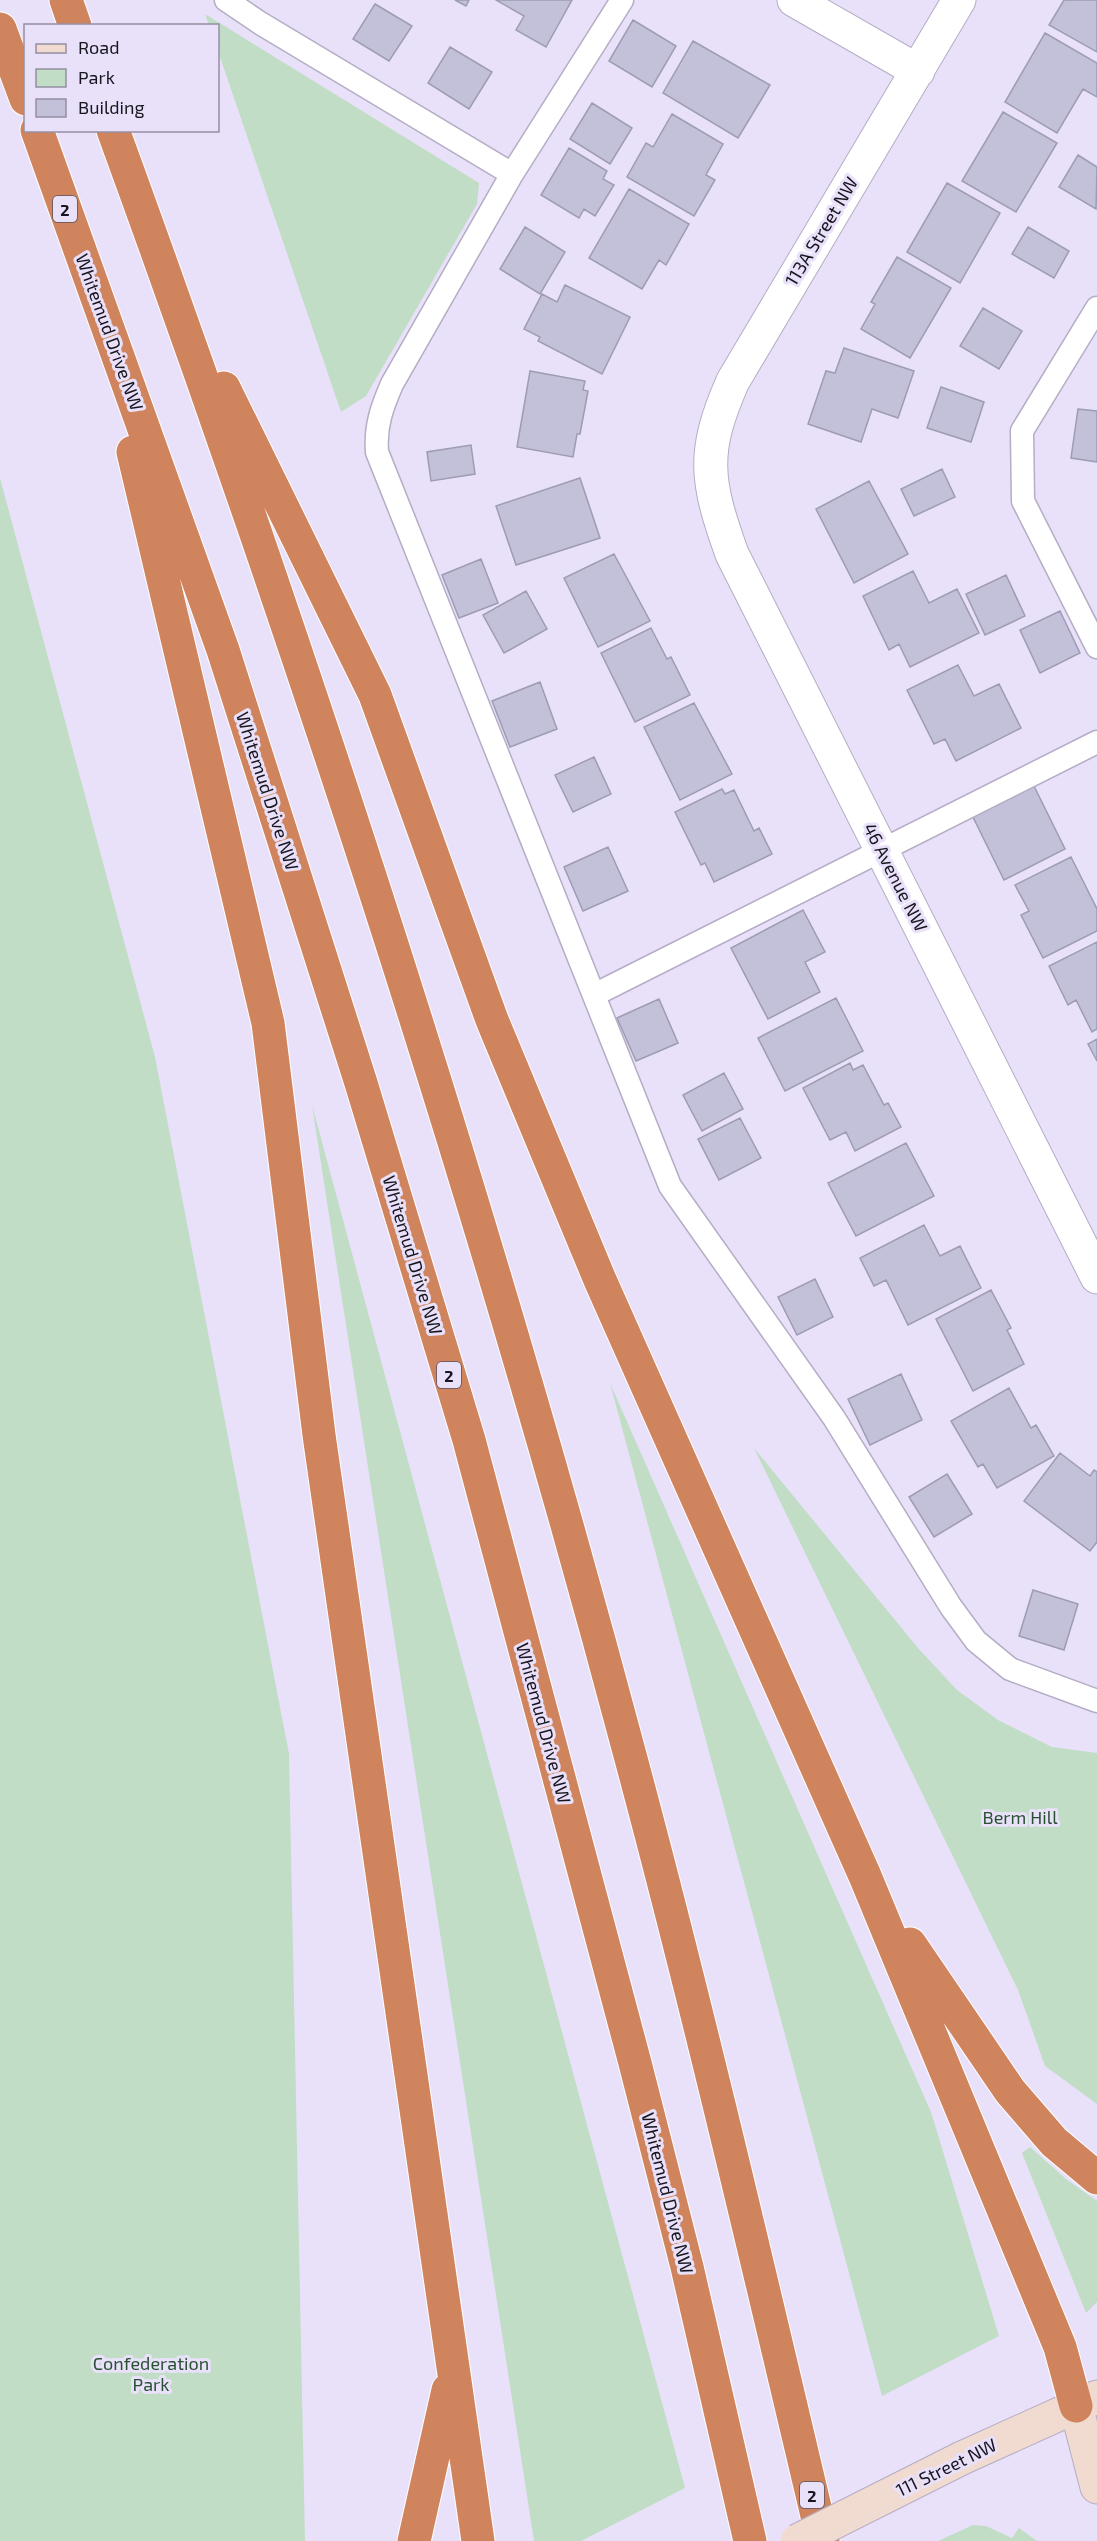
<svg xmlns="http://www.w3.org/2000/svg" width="1097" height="2541" font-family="'Exo 2',sans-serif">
  <rect width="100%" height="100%" fill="#e9e1fa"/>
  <path fill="#c1ddc5" d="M 205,14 L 479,183 L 477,204 L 366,396 L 341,412 L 218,51 L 218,26 L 209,25 Z
    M 0,478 L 155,1057 L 289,1754 L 305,2541 L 0,2541 Z
    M 312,1105 L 685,2488 L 581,2541 L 534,2541 Z
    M 610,1383 L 931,2112 L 999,2336 L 882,2396 Z
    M 754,1448 L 918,1648 L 957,1690 L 998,1720 L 1052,1747 L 1097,1753 L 1097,2104 L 1045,2066 L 1018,1990 Z
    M 1030,2147 L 1066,2179 L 1097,2201 L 1097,2302 L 1086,2313 L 1022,2153 Z
    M 973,2525 L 986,2526 L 1012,2538 L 1019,2528 L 1037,2541 L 938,2541 Z"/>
  <path fill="#c3c1da" stroke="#9d9cb3" stroke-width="1.5" d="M 455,0 L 469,0 L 466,6 Z
    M 496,0 L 572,0 L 546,47 L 516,30 L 524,16 Z
    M 1064,0 L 1097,0 L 1097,52 L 1049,25 Z
    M 375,4 L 412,26 L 389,61 L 353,39 Z
    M 633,20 L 676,46 L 652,87 L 609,61 Z
    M 1045,33 L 1097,63 L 1097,97 L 1083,89 L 1057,133 L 1005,102 Z
    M 693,41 L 770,85 L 738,138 L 663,93 Z
    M 450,47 L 492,72 L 469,109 L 428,83 Z
    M 592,103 L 632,128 L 610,164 L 570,139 Z
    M 1003,112 L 1057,143 L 1016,212 L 962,181 Z
    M 672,114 L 723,144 L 706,175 L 715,180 L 694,216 L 627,177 L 646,143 L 653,147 Z
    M 569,148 L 607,171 L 603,179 L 614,185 L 595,216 L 584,209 L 579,218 L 541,195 Z
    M 1078,155 L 1097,167 L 1096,209 L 1059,187 Z
    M 947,183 L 1000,213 L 960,283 L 907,252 Z
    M 629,189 L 689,224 L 666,265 L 659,260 L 642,289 L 589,258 Z
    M 525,227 L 565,252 L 540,294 L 500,269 Z
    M 1028,227 L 1069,251 L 1054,278 L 1012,254 Z
    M 897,257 L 951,288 L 910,358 L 861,329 L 875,304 L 871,302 Z
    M 565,285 L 630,317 L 602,374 L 538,341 L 540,337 L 524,329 L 542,294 L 557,302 Z
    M 983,308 L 1022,331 L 999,369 L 960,346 Z
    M 844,348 L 914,371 L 898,418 L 872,409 L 861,442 L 808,424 L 826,371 L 835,373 Z
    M 530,371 L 585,381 L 583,390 L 588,391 L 580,434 L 577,434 L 573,457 L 517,447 Z
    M 941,387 L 984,402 L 971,442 L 927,428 Z
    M 1078,409 L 1097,411 L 1097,462 L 1071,458 Z
    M 471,445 L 475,474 L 431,481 L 427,452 Z
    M 942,469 L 955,497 L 914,516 L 901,489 Z
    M 580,478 L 600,538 L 516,565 L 496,506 Z
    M 869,481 L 908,554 L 854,583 L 816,509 Z
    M 614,554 L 650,621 L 598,647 L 564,578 Z
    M 481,559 L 498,603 L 459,618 L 442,575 Z
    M 913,571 L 929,603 L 957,589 L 979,633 L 910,667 L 899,644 L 889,650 L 863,596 Z
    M 1006,575 L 1025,616 L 985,635 L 966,594 Z
    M 526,591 L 547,629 L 504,653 L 483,615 Z
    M 1060,611 L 1080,653 L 1040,673 L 1020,630 Z
    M 651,628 L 667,659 L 671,657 L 690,695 L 635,722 L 601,653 Z
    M 958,665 L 974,696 L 999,684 L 1021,728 L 956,761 L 945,739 L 934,744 L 907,690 Z
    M 540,682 L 557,729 L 510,747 L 492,701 Z
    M 694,703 L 732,774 L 680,800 L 644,727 Z
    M 594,757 L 611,794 L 573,812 L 555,775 Z
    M 1031,780 L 1065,849 L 1004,880 L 970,811 Z
    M 722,789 L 725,794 L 734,790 L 754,831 L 759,828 L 772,854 L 714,882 L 705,863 L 701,865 L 675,812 Z
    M 608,847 L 628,891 L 583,911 L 564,867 Z
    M 1071,857 L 1097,909 L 1097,931 L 1043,958 L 1021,915 L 1029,911 L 1015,885 Z
    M 803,910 L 825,952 L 805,962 L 820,992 L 768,1019 L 731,948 Z
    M 1097,942 L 1097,1029 L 1092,1032 L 1076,1000 L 1068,1005 L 1049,966 Z
    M 836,998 L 863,1051 L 785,1091 L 758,1038 Z
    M 659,999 L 678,1043 L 636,1061 L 617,1018 Z
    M 1097,1039 L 1097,1061 L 1088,1044 Z
    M 850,1063 L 853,1070 L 863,1065 L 884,1105 L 888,1103 L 901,1127 L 855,1151 L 846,1132 L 830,1140 L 803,1088 Z
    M 724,1073 L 743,1109 L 702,1131 L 683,1095 Z
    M 740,1118 L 761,1158 L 719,1180 L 698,1139 Z
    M 906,1143 L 934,1196 L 856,1236 L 828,1183 Z
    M 924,1225 L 940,1256 L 960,1246 L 981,1288 L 908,1325 L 886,1280 L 874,1286 L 860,1258 Z
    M 815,1279 L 833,1317 L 797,1335 L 778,1297 Z
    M 991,1290 L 1011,1328 L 1007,1330 L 1024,1364 L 973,1391 L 936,1319 Z
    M 901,1374 L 922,1420 L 870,1445 L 848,1399 Z
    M 1009,1388 L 1031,1428 L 1036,1425 L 1054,1456 L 997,1488 L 983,1464 L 978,1467 L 951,1421 Z
    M 1060,1453 L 1090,1476 L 1094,1470 L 1097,1472 L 1097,1542 L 1090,1551 L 1024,1501 Z
    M 947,1474 L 972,1514 L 934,1537 L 909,1497 Z
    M 1033,1590 L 1078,1604 L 1064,1650 L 1019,1636 Z"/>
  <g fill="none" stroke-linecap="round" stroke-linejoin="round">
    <defs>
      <path id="lane" d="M 226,0 L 260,23 L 512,174
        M 622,0 L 512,174 L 392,384 C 382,407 375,426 377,452 L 670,1186 L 834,1418 L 951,1607 L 976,1641 L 1010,1669 L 1097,1701
        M 1097,308 L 1022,431 L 1023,501 L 1097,647
        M 594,995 L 1097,742"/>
      <path id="street" d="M 794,0 L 918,71
        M 959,0 L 733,381 C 701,453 706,481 732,554 L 1097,1277"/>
      <path id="secondary" d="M 1076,2406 L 1097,2487
        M 962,2458 L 1097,2397"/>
      <path id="highway" d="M 66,0 L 75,26
        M 0,29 L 26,99
        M 37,130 L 223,650 L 361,1083 L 469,1440 L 635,2063 L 687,2267 L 750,2541
        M 113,130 C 308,665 484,1206 630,1755 C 700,2016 761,2279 823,2541
        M 224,388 L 375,695 L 492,1020 L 600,1280 L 865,1876 L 1060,2347 L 1076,2406
        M 133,452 L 268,1023 L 319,1435 L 478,2541
        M 910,1944 L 1010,2091 L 1054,2142 L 1097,2178
        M 414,2541 L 448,2390"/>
    </defs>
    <use href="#lane" stroke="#b4adc4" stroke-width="25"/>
    <use href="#street" stroke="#b4adc4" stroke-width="35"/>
    <use href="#secondary" stroke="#b4adc4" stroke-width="35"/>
    <use href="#highway" stroke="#fff" stroke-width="35"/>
    <use href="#lane" stroke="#fff" stroke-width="22"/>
    <use href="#street" stroke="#fff" stroke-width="33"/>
    <use href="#secondary" stroke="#f1dacf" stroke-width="33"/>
    <use href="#highway" stroke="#d0845e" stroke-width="33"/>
    <defs>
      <path id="secondary-bridge" d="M 797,2541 L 962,2458"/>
    </defs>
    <use href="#secondary-bridge" stroke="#b4adc4" stroke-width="35" stroke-linecap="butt"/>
    <use href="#secondary-bridge" stroke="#f1dacf" stroke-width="33"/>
  </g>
  <g text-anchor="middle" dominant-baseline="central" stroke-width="6" stroke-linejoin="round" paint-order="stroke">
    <g fill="#e9e1fa" stroke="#575260" stroke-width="1.5">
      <rect x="53" y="196" width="24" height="26" rx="4.5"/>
      <rect x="437" y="1362" width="24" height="26" rx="4.5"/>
      <rect x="800" y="2482" width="24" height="26" rx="4.5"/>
    </g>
    <g font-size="16" font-weight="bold" fill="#18151e">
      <text x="65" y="209">2</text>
      <text x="449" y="1375">2</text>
      <text x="812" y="2495">2</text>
    </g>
    <g font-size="18" fill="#18151e" stroke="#e9e1fa">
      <text transform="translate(821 231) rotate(-59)">113A Street NW</text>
      <text transform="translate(110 332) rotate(70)">Whitemud Drive NW</text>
      <text transform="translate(268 791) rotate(72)">Whitemud Drive NW</text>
      <text transform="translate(896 877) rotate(63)">46 Avenue NW</text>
      <text transform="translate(413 1255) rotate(73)">Whitemud Drive NW</text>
      <text transform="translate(544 1723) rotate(75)">Whitemud Drive NW</text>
      <text transform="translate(668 2193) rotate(76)">Whitemud Drive NW</text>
      <text transform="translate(946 2467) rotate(-26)">111 Street NW</text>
    </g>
    <g font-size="18" fill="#275130" stroke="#e9e1fa">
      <text x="1020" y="1817">Berm Hill</text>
      <text x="151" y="2363">Confederation<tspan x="151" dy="21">Park</tspan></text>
    </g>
  </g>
  <rect x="24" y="24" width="195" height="108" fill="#e9e1fa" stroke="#958fa2" stroke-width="1.5"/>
  <rect x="36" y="44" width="30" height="9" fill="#f1dacf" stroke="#958fa2" stroke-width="1.5"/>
  <text x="78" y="54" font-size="18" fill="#18151e">Road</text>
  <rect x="36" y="69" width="30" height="18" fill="#c1ddc5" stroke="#958fa2" stroke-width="1.5"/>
  <text x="78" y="84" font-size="18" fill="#18151e">Park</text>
  <rect x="36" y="99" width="30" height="18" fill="#c3c1da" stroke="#958fa2" stroke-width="1.5"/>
  <text x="78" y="114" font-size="18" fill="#18151e">Building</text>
</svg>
